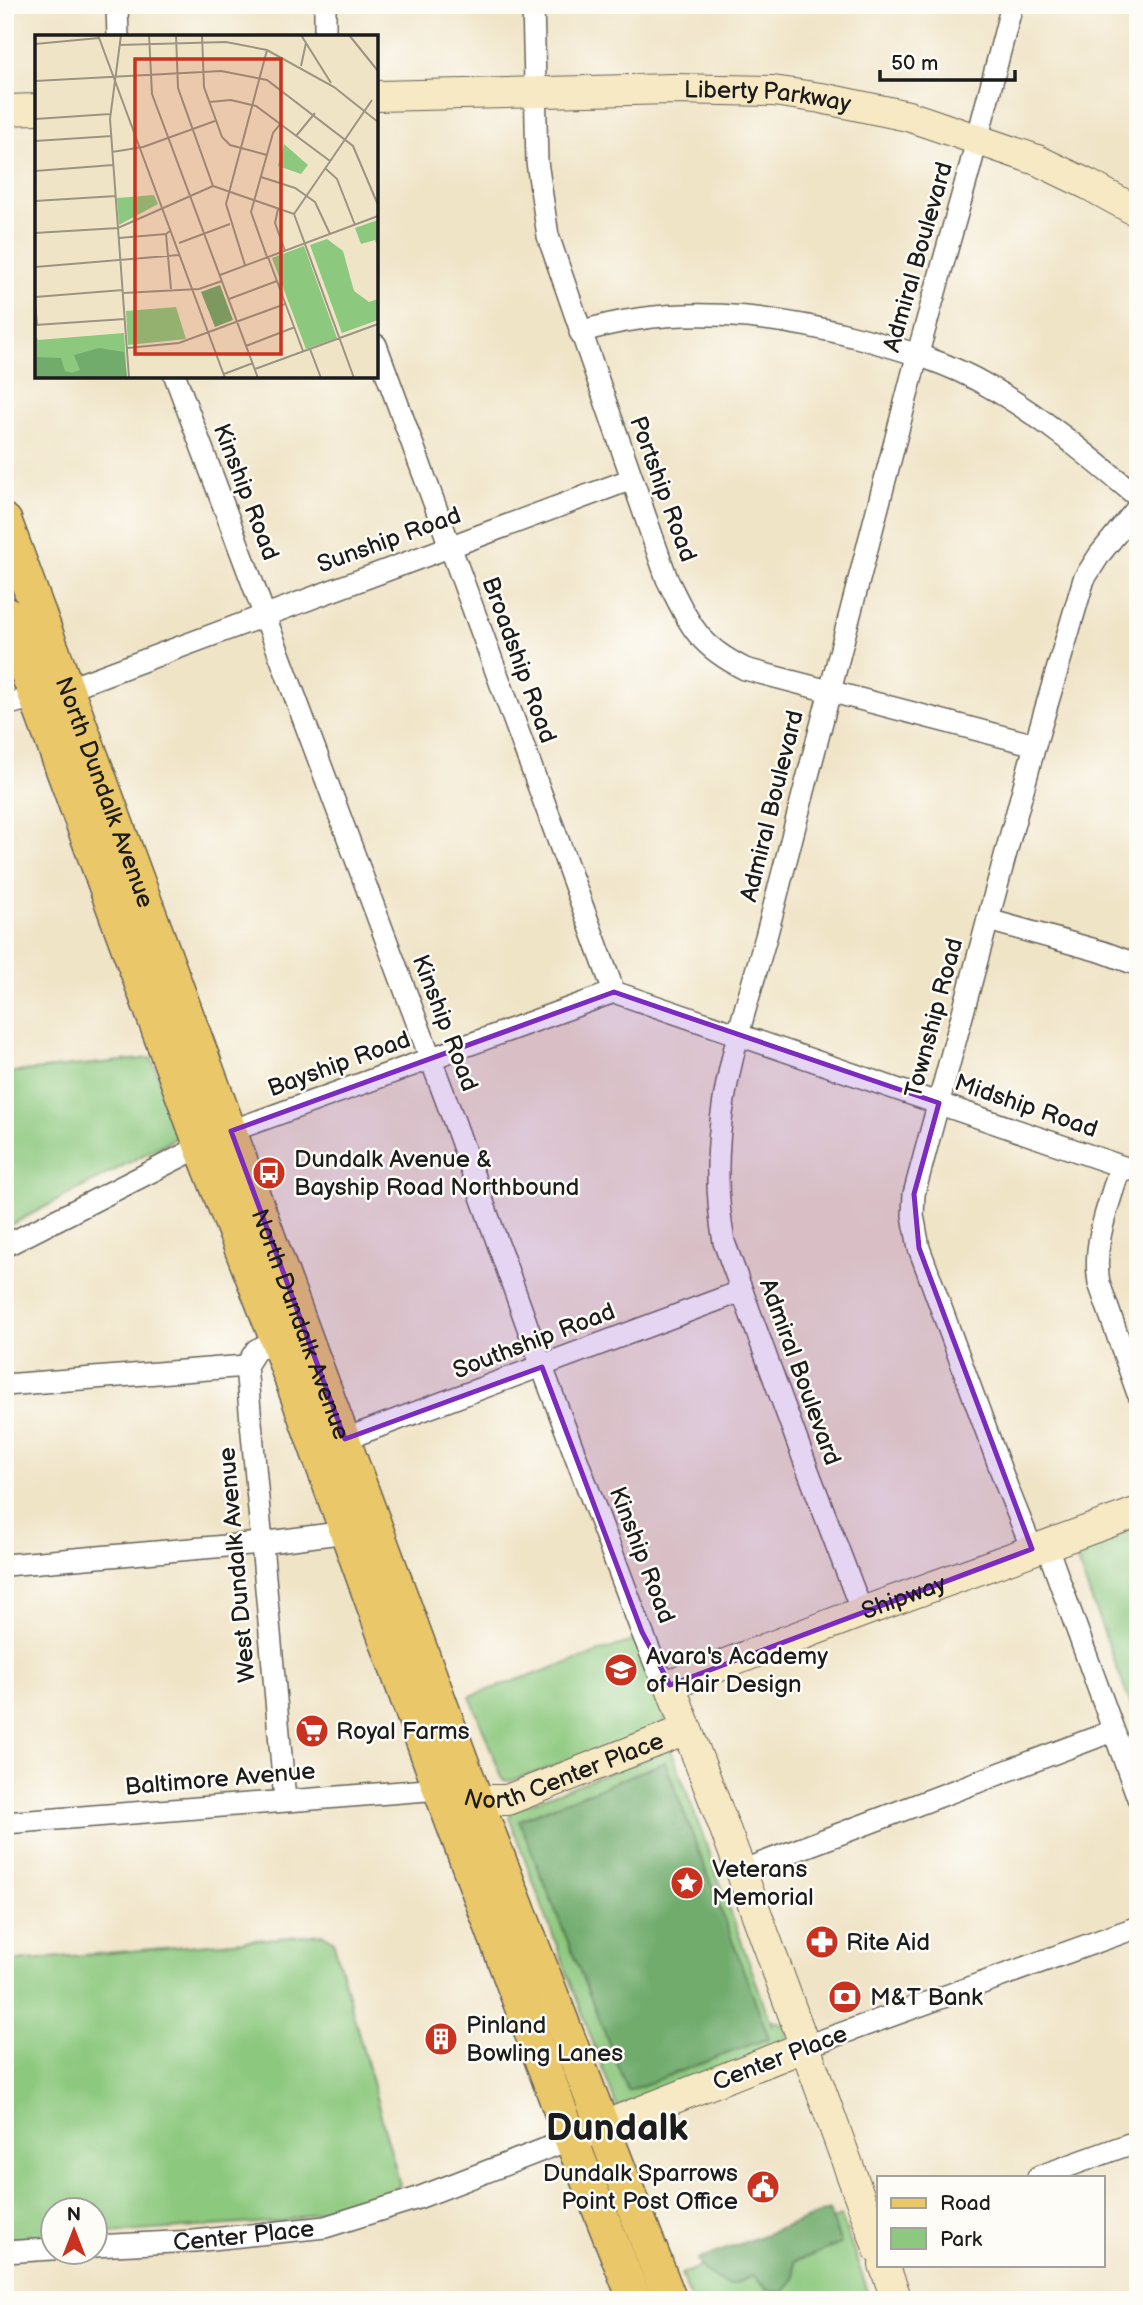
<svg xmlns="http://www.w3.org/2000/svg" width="1143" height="2305" font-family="'Balsamiq Sans',sans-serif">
  <rect width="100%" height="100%" fill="#fdfcf7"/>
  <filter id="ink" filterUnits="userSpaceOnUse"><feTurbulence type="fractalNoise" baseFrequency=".0143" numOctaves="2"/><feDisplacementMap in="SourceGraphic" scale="14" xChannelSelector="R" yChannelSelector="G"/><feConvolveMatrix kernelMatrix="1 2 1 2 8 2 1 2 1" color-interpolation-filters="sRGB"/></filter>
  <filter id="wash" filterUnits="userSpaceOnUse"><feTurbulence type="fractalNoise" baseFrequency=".00686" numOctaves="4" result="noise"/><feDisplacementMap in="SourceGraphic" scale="28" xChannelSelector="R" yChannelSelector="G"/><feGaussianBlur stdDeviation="1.57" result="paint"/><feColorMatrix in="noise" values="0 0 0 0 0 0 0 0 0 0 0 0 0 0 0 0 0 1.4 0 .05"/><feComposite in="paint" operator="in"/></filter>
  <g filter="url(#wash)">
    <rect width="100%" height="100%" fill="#f0e4c7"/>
    <path fill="#8cc87e" stroke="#54724d" stroke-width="2" d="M 151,1058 L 183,1134 L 5,1228 L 5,1073 Z
      M 1138,1526 L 1138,1724 L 1073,1550 Z
      M 638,1639 L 666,1714 L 662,1730 L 510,1781 L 503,1780 L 470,1696 Z
      M 671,1749 L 773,2028 L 771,2020 L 786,2025 L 790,2029 L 782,2047 L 617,2107 L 509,1817 L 514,1809 Z
      M 323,1934 L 333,1940 L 400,2185 L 392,2192 L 285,2221 L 95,2234 L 94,2210 L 52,2210 L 52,2237 L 5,2240 L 5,1962 Z
      M 841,2216 L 871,2300 L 691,2300 L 681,2274 Z"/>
    <path fill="#71ac6d" stroke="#466444" stroke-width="2" d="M 665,1762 L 769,2038 L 628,2091 L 519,1820 Z
      M 829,2210 L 841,2244 L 794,2262 L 795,2277 L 784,2292 L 768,2290 L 753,2276 L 729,2286 L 706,2273 L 698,2260 Z"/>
  </g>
  <g filter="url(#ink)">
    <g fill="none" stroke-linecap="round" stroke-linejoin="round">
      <defs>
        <g id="street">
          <path d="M 117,5 L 118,37"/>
          <path d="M 325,5 L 325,37"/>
          <path d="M 533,5 L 537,162 L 548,236 L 667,579 C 690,625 697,645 745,669 L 1035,745"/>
          <path d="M 580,332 C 673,303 771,314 864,339 C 907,351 949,363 988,386 C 1043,417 1090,457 1138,497"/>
          <path d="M 376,345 L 614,992"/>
          <path d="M 175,376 L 454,1121 L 542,1367 L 642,1632 L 658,1671 L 670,1685"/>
          <path d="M 5,705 L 67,689 L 632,479"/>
          <path d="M 988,920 L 1103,952 L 1138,965"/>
          <path d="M 614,992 L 1138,1172"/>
          <path d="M 1120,1167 C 1109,1205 1092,1243 1099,1283 L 1138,1394"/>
          <path d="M 5,1246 L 231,1131 L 614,992"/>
          <path d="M 277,1340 L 256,1350 L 246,1366 L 285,1800"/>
          <path d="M 5,1385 L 246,1366"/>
          <path d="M 345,1439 L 742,1291"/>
          <path d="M 1046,1544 L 1138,1798"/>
          <path d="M 1032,1549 L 1007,1487 L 919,1248 L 913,1215 L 914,1194 L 1035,745 L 1084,579 L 1100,554 L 1138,507"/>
          <path d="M 5,1565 L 261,1543 L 347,1532"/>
          <path d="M 862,1612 L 804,1460 L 724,1242 C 704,1132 736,1041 766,937 L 918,353 L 970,167 L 1012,5"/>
          <path d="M 5,1823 L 440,1789"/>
          <path d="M 741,1871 L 1113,1731"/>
          <path d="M 804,2047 L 1138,1927"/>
          <path d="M 1038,2177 L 1138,2141"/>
          <path id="s1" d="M 94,2246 L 194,2241 L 325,2227 L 418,2198 L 571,2139"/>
          <path d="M 5,2252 L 52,2249"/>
        </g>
        <g id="secondary">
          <path id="s2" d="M 376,96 L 674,89 L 773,91 L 821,98 L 908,116 L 1037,160 L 1089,185 L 1138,212"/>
          <path d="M 5,110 L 37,109"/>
          <path id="s3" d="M 454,1793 L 476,1800 L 507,1800 L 686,1730"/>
          <path d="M 581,2135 L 804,2047"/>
          <path id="s4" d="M 879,2250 L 741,1871 L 670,1685 L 862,1612 L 1138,1512"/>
          <path d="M 884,2265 L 897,2300"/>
        </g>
        <g id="primary">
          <path id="s5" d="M 5,521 L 476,1800 L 670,2300"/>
          <path d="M 5,613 L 201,1146 L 277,1340 L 445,1803 L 571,2139 L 635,2300"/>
        </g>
      </defs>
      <use href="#street" stroke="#666258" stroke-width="24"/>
      <use href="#secondary" stroke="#666258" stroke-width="32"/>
      <use href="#primary" stroke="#666258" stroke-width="36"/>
      <use href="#street" stroke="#fff" stroke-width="21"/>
      <use href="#secondary" stroke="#f7e9c3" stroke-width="30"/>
      <use href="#primary" stroke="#eac769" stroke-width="33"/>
    </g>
  </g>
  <path fill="#7b2cbf" fill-opacity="0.2" stroke="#7b2cbf" stroke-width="5" stroke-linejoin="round" d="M 614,992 L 939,1103 L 914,1194 L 919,1248 L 1032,1549 L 670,1685 L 642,1632 L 542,1367 L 345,1439 L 231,1131 Z"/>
  <defs>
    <symbol id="bus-disc" viewBox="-11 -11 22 22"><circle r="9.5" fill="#c8321e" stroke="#fdfcf7"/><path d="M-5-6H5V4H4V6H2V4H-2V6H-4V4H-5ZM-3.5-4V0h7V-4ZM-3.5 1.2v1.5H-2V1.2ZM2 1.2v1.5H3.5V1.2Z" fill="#fff"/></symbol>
    <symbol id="school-disc" viewBox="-11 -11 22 22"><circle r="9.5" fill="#c8321e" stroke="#fdfcf7"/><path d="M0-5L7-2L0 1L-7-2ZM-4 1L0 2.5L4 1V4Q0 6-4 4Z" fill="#fff"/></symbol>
    <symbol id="supermarket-disc" viewBox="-11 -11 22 22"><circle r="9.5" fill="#c8321e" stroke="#fdfcf7"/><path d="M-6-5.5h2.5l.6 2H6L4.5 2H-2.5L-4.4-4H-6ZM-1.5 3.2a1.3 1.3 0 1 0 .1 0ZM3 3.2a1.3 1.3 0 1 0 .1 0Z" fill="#fff"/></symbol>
    <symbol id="sight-disc" viewBox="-11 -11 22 22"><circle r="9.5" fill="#c8321e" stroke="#fdfcf7"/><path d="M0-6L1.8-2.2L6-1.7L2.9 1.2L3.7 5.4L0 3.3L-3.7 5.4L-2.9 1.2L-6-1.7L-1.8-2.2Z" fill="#fff"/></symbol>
    <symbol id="pharmacy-disc" viewBox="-11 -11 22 22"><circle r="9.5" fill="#c8321e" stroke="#fdfcf7"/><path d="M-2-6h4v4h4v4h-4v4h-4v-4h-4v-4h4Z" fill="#fff"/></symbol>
    <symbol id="bank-disc" viewBox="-11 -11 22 22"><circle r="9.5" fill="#c8321e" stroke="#fdfcf7"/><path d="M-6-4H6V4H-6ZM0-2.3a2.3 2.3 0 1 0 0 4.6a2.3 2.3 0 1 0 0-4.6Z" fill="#fff"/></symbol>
    <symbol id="building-disc" viewBox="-11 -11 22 22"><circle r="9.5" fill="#c8321e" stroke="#fdfcf7"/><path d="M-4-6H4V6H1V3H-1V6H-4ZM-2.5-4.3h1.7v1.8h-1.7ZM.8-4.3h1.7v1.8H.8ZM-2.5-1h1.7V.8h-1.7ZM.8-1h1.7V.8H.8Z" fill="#fff"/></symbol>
    <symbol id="civic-disc" viewBox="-11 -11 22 22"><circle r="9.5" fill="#c8321e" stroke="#fdfcf7"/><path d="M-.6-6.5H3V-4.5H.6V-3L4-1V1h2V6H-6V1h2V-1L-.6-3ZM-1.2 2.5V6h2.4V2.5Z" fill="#fff"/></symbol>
  </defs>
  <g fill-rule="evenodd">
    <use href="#bus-disc" x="250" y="1154" width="38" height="38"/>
    <use href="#school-disc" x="602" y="1651" width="38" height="38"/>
    <use href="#supermarket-disc" x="293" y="1712" width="38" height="38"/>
    <use href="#sight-disc" x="668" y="1864" width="38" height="38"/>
    <use href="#pharmacy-disc" x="803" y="1923" width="38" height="38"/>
    <use href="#bank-disc" x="826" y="1978" width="38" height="38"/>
    <use href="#building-disc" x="422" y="2020" width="38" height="38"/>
    <use href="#civic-disc" x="744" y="2168" width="38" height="38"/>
  </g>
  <g text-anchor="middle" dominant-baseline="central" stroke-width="5" stroke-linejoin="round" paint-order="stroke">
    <g font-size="24" fill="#1c1c1c" stroke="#fdfcf7">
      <text stroke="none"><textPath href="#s2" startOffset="392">Liberty Parkway</textPath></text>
      <text transform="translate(918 257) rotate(-74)">Admiral Boulevard</text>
      <text transform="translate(663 489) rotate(70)">Portship Road</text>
      <text transform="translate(246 492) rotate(69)">Kinship Road</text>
      <text transform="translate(389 540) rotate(-20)">Sunship Road</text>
      <text transform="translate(519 660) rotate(70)">Broadship Road</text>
      <text stroke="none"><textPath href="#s5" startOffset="289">North Dundalk Avenue</textPath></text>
      <text transform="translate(772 806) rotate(-76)">Admiral Boulevard</text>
      <text transform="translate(934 1018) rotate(-75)">Township Road</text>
      <text transform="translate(445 1023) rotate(69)">Kinship Road</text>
      <text transform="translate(339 1064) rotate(-20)">Bayship Road</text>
      <text transform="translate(1026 1106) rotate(19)">Midship Road</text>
      <text stroke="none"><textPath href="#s5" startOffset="856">North Dundalk Avenue</textPath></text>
      <text transform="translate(534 1341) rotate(-21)">Southship Road</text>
      <text transform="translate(800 1372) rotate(70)">Admiral Boulevard</text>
      <text transform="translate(642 1555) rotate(69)">Kinship Road</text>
      <text transform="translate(237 1565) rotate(-95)">West Dundalk Avenue</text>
      <text stroke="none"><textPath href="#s4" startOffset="852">Shipway</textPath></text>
      <text stroke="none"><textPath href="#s3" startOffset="116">North Center Place</textPath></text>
      <text transform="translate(220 1779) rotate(-5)">Baltimore Avenue</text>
      <text transform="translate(780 2058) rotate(-21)">Center Place</text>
      <text stroke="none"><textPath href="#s1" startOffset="150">Center Place</textPath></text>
    </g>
    <g font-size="24" fill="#1c1c1c" stroke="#fdfcf7" text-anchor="start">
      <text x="294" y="1159">Dundalk Avenue &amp;<tspan x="294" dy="28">Bayship Road Northbound</tspan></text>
      <text x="646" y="1656">Avara's Academy<tspan x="646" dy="28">of Hair Design</tspan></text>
      <text x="336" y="1731">Royal Farms</text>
      <text x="712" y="1869">Veterans<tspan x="712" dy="28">Memorial</tspan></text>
      <text x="846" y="1942">Rite Aid</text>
      <text x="870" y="1997">M&amp;T Bank</text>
      <text x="466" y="2025">Pinland<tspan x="466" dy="28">Bowling Lanes</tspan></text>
      <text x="738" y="2173" text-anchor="end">Dundalk Sparrows<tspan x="738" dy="28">Point Post Office</tspan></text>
    </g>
    <g font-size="38" font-weight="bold" fill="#1c1c1c" stroke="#fdfcf7">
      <text x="617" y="2128">Dundalk</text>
    </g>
  </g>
  <g transform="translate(35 35)">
    <rect width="343" height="343" fill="#f0e4c7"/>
    <path d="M 249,109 L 273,130 L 266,139 L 243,131 ZM 119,160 L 123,169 L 84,190 L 82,163 ZM 343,185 L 343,214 L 340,205 L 326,209 L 320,193 ZM 292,204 L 308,216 L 319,256 L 334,267 L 343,264 L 343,285 L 307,298 L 275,210 ZM 269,211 L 302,303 L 271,314 L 237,223 ZM 141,272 L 151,304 L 93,310 L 91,276 ZM 89,298 L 92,343 L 0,343 L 0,299 L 3,305 Z" fill="#8cc87e"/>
    <path d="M 185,250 L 198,285 L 180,292 L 166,257 ZM 64,313 L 89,317 L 92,343 L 0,343 L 0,322 L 26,323 L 30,336 L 37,338 L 45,335 L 39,320 Z" fill="#71ac6d"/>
    <path fill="none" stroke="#9b9483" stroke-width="2" d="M 63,0 L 190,343M 86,0 L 75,84 L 94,343M 114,0 L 117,59 L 223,343M 141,0 L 143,53 L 178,151M 167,0 L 169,52 L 187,102 L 195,110 L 232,120M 266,0 L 296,48M 314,0 L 343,36M 0,9 L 64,3M 84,10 L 191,7 L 232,15 L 299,52 L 343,87M 266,31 L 271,8M 0,46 L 186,36 L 232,45 L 318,111 L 343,170M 174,67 L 196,65 L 221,71 L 295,126M 0,84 L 75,79M 261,101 L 280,78M 0,106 L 77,101M 77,117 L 108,112 L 180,86M 290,133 L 302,144 L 320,190M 0,136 L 78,130M 226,142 L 260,153 L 280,167 L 295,199M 178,151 L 259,179M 0,166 L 81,161M 243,174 L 240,188 L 250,216M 259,179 L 319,343M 259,179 L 337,65M 135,196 L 131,199 L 136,254M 0,198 L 83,193 L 178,151M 84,203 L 131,199M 144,208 L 195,189M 232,222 L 216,177 L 238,98 L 246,88M 233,222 L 268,316M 210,230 L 191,169 L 232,15M 0,232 L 144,220M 185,240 L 343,181M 88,258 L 164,254 L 187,246M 0,262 L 88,255M 194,264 L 242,246M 0,266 L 2,290M 0,290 L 90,284M 211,311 L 260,292M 92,313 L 144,308 L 250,269M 275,314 L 286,343M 220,334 L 343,289M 189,339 L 218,328"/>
    <path fill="#c8321e" fill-opacity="0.15" stroke="#c8321e" stroke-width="3.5" d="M 100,24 L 246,24 L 246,319 L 100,319 Z"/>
    <rect width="343" height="343" fill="none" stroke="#1c1c1c" stroke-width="3.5"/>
  </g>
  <rect width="1143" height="2305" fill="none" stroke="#fdfcf7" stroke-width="28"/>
  <rect x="877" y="2176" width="228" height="91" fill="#fdfcf7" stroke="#a3a29f" stroke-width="2"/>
  <rect x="891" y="2198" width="35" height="10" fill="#eac769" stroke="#a3a29f" stroke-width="2"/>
  <text x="940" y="2210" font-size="21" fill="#1c1c1c">Road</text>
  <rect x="891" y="2228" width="35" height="21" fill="#8cc87e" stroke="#a3a29f" stroke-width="2"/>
  <text x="940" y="2246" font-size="21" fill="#1c1c1c">Park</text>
  <g transform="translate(74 2231)"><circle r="33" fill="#fdfcf7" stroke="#a3a29f" stroke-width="2"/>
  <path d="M0-5L12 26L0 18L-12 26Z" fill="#c8321e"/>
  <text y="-10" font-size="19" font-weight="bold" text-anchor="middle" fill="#1c1c1c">N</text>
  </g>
  <path d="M880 70v10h135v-10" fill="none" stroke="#1c1c1c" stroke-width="3.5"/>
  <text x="891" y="70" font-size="21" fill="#1c1c1c" stroke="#fdfcf7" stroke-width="5" paint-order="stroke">50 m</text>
</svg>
